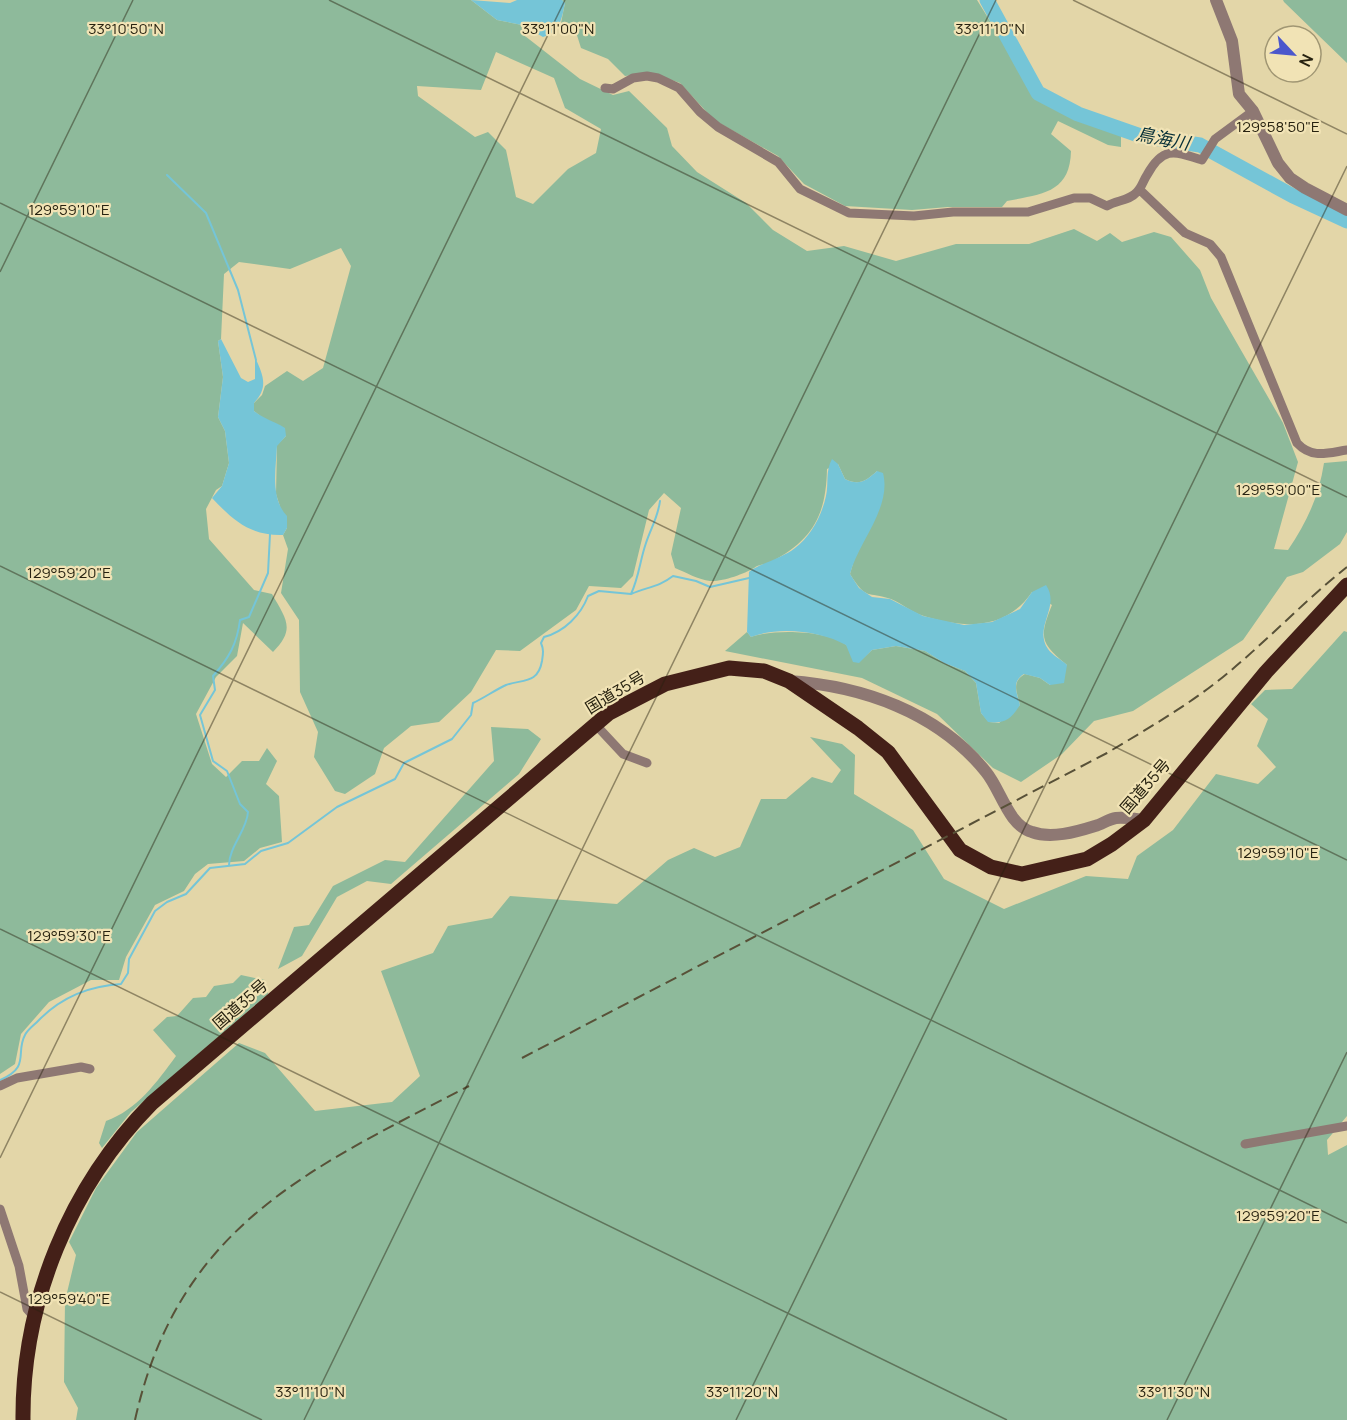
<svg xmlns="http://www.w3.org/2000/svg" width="1347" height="1420" font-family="Manrope,'Noto Sans JP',sans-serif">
  <rect width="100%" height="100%" fill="#e3d6a8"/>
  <path fill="#8eba9b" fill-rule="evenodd" d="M 0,0 L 471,0 L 497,20 L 522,25 L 525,36 L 580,79 L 613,95 L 629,91 L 667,128 L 672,146 L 697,172 L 746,203 L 773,230 L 807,251 L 844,246 L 896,261 L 956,244 L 1029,244 L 1074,229 L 1097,241 L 1110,233 L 1122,242 L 1154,232 L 1171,237 L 1200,270 L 1211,298 L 1283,423 L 1298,462 L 1274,549 L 1288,550 C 1307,522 1319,496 1324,463 L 1347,461 L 1347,532 L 1340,544 L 1303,572 L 1287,577 L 1243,640 L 1133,711 L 1094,721 L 1062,754 L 1021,782 L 993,768 L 937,714 L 862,678 L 725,651 L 747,632 L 751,637 C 772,629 825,630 845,644 C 851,648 855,656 859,662 L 872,650 L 896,646 L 925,651 L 944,663 L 965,671 L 976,683 L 981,713 L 989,722 L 999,723 L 1020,705 C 1017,692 1011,682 1025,674 L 1040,678 L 1050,685 L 1067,665 C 1040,643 1039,637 1052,605 L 1032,592 C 1006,630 965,629 924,616 C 912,613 903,604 891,599 C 867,591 867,601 850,574 L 854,560 L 878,511 L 877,471 C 866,481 859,486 845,479 L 838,464 L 827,469 C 826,515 813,540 771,562 C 766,565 758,564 754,568 C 744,574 722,582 710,581 C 699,580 685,572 675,568 L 671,554 L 681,508 L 664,493 L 649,510 L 633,576 L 621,588 L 589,586 L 576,610 L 520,651 L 496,650 L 471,692 L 439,722 L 411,726 L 384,748 L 375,774 L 345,794 L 335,791 L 314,757 L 318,732 L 300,692 L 299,620 L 281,593 L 288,549 L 283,535 L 287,528 L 276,494 L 277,445 L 286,436 L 254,411 L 254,403 L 262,395 L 265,386 L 287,371 L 303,381 L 323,368 L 351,266 L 341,248 L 290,269 L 239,262 L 224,274 L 221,339 L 218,341 L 223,377 L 218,417 L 225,431 L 229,463 L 222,486 L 216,490 L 206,509 L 209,539 L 254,590 L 272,594 C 286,619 296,629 273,652 L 243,623 L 237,656 L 216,677 L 196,714 L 212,764 L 226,777 L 242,761 L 259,761 L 267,748 L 277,761 L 266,784 L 279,796 L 282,842 L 260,848 L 244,861 L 208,864 L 195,874 L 184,891 L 155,905 L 126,957 L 119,980 L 91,980 L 49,1002 L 21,1034 L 15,1064 L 0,1074 ZM 496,52 L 554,78 L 565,108 L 601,129 L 596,153 L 568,169 L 533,204 L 516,197 L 506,150 L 488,132 L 475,137 L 418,96 L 417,86 L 481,90 Z
    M 562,0 L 977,0 L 1038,99 L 1121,135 L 1121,147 L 1108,145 L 1058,121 L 1051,134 L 1071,151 C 1070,193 1042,194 1007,201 L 1002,207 L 948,207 L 912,210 L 845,206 L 804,184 L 778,156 L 714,120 L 680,83 L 652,73 L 625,76 L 608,59 L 581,48 L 575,29 L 561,23 L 565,3 Z
    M 1283,0 L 1347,0 L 1347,63 L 1284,2 Z
    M 1344,631 L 1347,632 L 1347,1116 L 1327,1140 L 1328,1155 L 1347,1145 L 1347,1420 L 76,1420 L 78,1408 L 64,1382 L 65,1301 L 76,1255 L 69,1242 L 96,1188 L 137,1132 L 239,1043 L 265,1053 L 315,1111 L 392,1102 L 420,1076 L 381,971 L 433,953 L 448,926 L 492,918 L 510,896 L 617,904 L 668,860 L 694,848 L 715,857 L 740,847 L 761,799 L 786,799 L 812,777 L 832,783 L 841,770 L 810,737 L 842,744 L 855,755 L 854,794 L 913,830 L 944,879 L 1004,909 L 1086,876 L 1128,879 L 1137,856 L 1173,830 L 1216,774 L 1258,784 L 1276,767 L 1257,746 L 1268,719 L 1251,704 L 1265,690 L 1292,689 Z
    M 491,727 L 528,729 L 541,739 L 519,774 L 391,884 L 367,881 L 337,897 L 302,956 L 278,969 L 294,927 L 309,925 L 333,886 L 385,860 L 405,862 L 494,761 Z
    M 241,975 L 265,980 L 268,994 L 131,1112 L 102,1148 L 99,1143 L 106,1121 C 137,1110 157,1082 176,1056 L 153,1030 L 167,1017 L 177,1016 L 193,998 L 206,997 L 214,986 L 233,983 Z"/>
  <path fill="#75c5d7" d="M 471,0 L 510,3 L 517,0 L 562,0 L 565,3 C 562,18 560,32 543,37 L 522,25 L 497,20 Z
    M 221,339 L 241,378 L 248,382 L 255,379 L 255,357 C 263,375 269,387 254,403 L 254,411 C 264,419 274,421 285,428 L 286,436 L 277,446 C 276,469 270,498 287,516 L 287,528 L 283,535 C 250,536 233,520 212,498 L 222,486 L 229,463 L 225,431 L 218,417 L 223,377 L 218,341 Z
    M 832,459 L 838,464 L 845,479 C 859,486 866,481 877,471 L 883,473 C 892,508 858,542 850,574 L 859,588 L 872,597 L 890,599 L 923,616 L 964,625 L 992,622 L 1020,609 L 1032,592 L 1046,585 C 1061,607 1033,627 1048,649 C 1052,655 1062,660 1067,665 L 1064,683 L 1050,685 L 1040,678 L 1024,674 C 1011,682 1017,693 1020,705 C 1011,719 1005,724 988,722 L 981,713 L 976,683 L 965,671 L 944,663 L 925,651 L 896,646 L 872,650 L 859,663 L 853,662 L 846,645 C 821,631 778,626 751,637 L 747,632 L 749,572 C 756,565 783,558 795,548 C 811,536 822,515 826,496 C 829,483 825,472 832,459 Z"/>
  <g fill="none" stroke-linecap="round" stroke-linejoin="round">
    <path stroke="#75c5d7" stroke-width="2" d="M 167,175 L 206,213 L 238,290 L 256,360
      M 631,594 C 647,587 659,587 673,576 L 696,581 L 710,587 L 749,578
      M 229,865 C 229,847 247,830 248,812 L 240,804 L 227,771 L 213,761 L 200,715 L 215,690 L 213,676 C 229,658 237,644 240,620 L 249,617 L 268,573 L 270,534
      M 0,1080 C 31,1067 15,1053 25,1035 C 27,1030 34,1025 38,1021 C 61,997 88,986 121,984 L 128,973 L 129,959 L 155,911 L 167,902 L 186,894 L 210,868 L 245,864 L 261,851 L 288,843 L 337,807 L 395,779 L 404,763 L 452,739 L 471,715 L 473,703 C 484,698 495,690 506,685 C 523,679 538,684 542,661 C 543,654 544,650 541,643 L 544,637 C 564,632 581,615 588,596 L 599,591 L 631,594 C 639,577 640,560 646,543 C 651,528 658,517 660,501"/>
    <path stroke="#75c5d7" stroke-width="15" d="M 987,0 L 1038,93 L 1078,114 L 1141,136 L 1200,145 L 1293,196 L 1347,221"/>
    <path stroke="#8e7873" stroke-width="9" d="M 605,88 L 613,89 L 633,78 L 647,76 L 658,78 L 679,88 L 700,112 L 718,127 L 778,162 L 800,189 L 849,213 L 914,216 L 953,212 L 1028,212 L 1074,198 L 1090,198 L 1107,206 C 1117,200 1129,201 1137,192 C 1142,187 1143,181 1147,175 C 1163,146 1174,151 1202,160 L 1215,139 L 1253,111
      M 1140,190 L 1185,233 L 1210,244 L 1221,257 L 1297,443 C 1312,459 1327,453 1347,450
      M 595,724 L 623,754 L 647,763
      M 0,1086 L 17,1078 L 81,1067 L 90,1069
      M 1245,1144 L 1347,1126
      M 0,1209 L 19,1266 L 27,1309 L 35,1318"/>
    <path stroke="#8e7873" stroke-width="12" d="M 1216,0 L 1232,41 L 1239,94 L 1253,111 L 1278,163 L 1290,178 L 1305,188 L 1347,210
      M 789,681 C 862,686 938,712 986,772 C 1001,790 1008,825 1032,832 C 1051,839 1076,832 1095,826 C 1102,824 1109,819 1116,818 C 1125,817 1135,819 1144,820"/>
    <path stroke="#442018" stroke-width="15" d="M 23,1420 C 22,1302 70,1186 152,1103 L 609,713 L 665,684 L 729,668 L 764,671 L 789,681 L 858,728 L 888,752 L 960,850 L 991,867 L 1022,874 L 1087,859 L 1112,844 L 1144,820 L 1266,672 L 1347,585"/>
    <path stroke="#585138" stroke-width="2" stroke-dasharray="12 6" stroke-linecap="butt" d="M 522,1058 L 1107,753 C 1147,729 1187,706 1223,677 C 1266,642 1304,601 1347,567
      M 135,1420 C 178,1226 309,1169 469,1086"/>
  </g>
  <path fill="none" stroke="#272210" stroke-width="1.5" stroke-opacity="0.45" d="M 329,0 L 1347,497M 1073,0 L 1347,134M 0,203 L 1347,860M 0,272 L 133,0M 0,566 L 1347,1223M 0,929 L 1007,1420M 0,1158 L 565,0M 0,1292 L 262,1420M 304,1420 L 996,0M 736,1420 L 1347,166M 1167,1420 L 1347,1052"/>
  <g text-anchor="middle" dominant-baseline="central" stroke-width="4.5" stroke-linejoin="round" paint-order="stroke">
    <g font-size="16" fill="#272210" stroke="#f1e3b5">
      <text transform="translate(615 692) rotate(-31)">国道35号</text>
      <text transform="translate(1145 786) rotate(-49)">国道35号</text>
      <text transform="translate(240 1004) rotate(-41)">国道35号</text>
    </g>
    <g font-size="18" font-style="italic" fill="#073038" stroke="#f1e3b5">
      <text transform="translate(1163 138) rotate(11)">鳥海川</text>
    </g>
  </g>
  <g font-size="15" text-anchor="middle" fill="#272210" stroke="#f1e3b5" stroke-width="4.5" stroke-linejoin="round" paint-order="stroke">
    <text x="126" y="34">33°10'50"N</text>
    <text x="558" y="34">33°11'00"N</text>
    <text x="990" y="34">33°11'10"N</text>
    <text x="1278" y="132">129°58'50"E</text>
    <text x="69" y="215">129°59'10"E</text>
    <text x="1278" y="495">129°59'00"E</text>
    <text x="69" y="578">129°59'20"E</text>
    <text x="1278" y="858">129°59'10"E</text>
    <text x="69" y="941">129°59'30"E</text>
    <text x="1278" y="1221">129°59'20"E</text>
    <text x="69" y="1304">129°59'40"E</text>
    <text x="310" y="1397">33°11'10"N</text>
    <text x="742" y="1397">33°11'20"N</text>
    <text x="1174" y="1397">33°11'30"N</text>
  </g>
  <g transform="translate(1293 54) rotate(116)"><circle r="28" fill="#f1e3b5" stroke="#a09673" stroke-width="1.5"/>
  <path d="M0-4.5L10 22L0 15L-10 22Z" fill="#4b57cc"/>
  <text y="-9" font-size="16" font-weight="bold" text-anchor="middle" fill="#272210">N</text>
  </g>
</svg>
